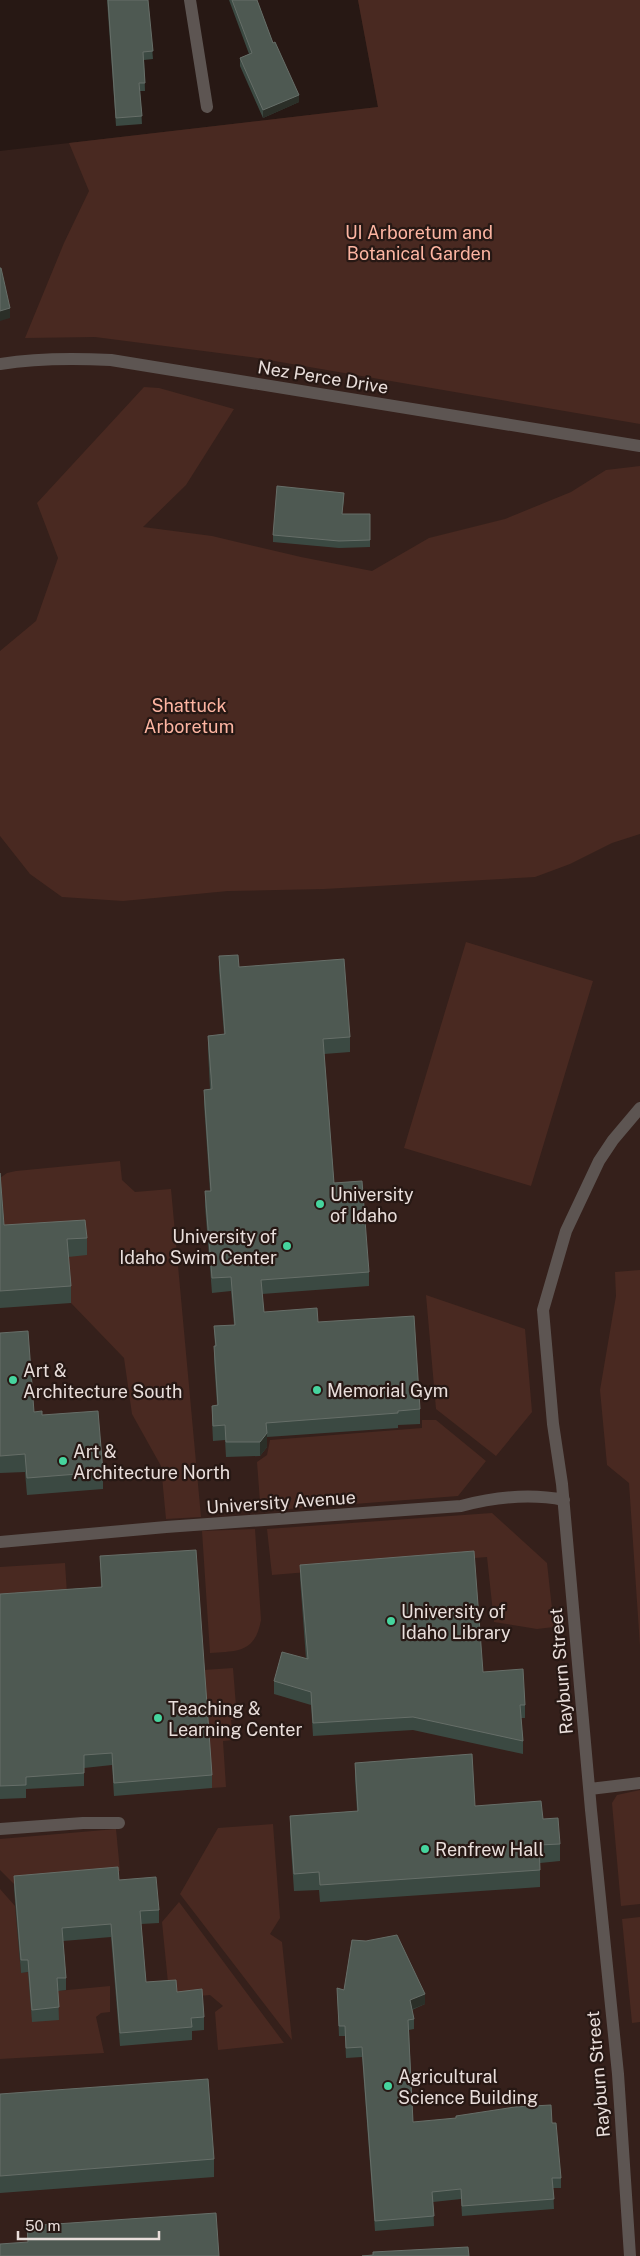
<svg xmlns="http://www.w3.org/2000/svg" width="640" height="2256" font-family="'Public Sans',sans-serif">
  <rect width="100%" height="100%" fill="#271814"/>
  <path fill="#35201b" d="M 358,0 L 640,0 L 640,2256 L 0,2256 L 0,151 L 378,107 Z"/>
  <path fill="#492921" d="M 358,0 L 640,0 L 640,424 L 257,358 L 95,337 L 25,338 L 64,243 L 89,191 L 69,143 L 378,107 Z
    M 144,387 L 159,388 L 234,409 L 186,485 L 143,527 L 212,536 L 301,557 L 372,571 L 429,538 L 505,519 L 571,492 L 606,470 L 640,466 L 640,834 L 612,843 L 570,864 L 535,877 L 324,889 L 228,891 L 123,901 L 62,897 L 30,874 L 0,836 L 0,651 L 36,621 L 58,558 L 37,503 Z
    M 466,942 L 593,981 L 531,1186 L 404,1148 Z
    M 120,1161 L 122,1180 L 135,1192 L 171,1189 L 201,1517 L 166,1519 L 161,1466 L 132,1414 L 124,1358 L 71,1303 L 4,1247 L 0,1178 L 7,1173 L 16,1171 Z
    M 640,1270 L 640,1646 L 629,1483 L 607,1465 L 600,1390 L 616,1296 L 615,1272 Z
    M 426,1295 L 525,1329 L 532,1412 L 496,1456 L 436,1409 Z
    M 422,1420 L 436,1420 L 486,1461 L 458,1496 L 276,1510 L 260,1502 L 257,1462 L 267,1455 L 270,1440 L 422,1428 Z
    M 492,1513 L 547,1563 L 554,1627 L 537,1629 L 494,1622 L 487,1557 L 272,1575 L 267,1529 Z
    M 255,1529 L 261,1620 C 255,1653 238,1651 210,1653 L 202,1531 Z
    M 65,1563 L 67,1594 L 0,1597 L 0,1567 Z
    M 233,1668 L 237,1719 L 231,1720 L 233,1740 L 223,1741 L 226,1787 L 212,1788 L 203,1670 Z
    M 640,1790 L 640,1904 L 621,1906 L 612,1803 L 617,1795 Z
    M 273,1824 L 280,1918 L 270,1934 L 282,1942 L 292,2040 L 180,1894 L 218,1828 Z
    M 116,1829 L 120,1871 L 61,1874 L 26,1896 L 0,1870 L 0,1839 Z
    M 0,1889 L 15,1906 L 21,1973 L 28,1972 L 57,1991 L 110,1986 L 110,2012 L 101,2013 L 96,2017 L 104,2053 L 0,2059 Z
    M 179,1902 L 284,2043 L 218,2050 L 215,2012 L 223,2006 L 210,1995 L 176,1998 L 169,1993 L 162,1922 Z
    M 640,1917 L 640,2022 L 632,2023 L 622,1919 Z"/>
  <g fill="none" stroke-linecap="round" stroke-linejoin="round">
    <path stroke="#5d5552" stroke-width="12" d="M 190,0 L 207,107
      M 0,364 C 37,358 73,358 111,360 L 640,446
      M 0,1542 L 166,1527 L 461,1506 C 495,1497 529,1493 564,1500
      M 590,1789 L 640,1783
      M 0,1829 L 83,1823 L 119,1823
      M 630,2256 L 618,2074 L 591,1810 L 562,1484 L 553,1424 L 543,1310 L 566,1231 L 599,1161 L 613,1140 L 640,1108"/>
  </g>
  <path fill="#3b4942" d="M 107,0 L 148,0 L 153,59 L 144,60 L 145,91 L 140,91 L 142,124 L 116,126 Z
    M 229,0 L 257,0 L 273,43 L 299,102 L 263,118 L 240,66 L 240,58 L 249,54 Z
    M 344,499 L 342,514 L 370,514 L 370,547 L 339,548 L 273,542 L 273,535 Z
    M 219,956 L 239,967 L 350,1037 L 350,1052 L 324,1054 L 334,1183 L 369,1272 L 369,1286 L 262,1294 L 264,1312 L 318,1322 L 420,1409 L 420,1424 L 398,1425 L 398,1428 L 267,1437 L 267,1447 L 260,1456 L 226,1457 L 225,1440 L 213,1441 L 212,1421 L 212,1406 L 217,1405 L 214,1361 L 214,1346 L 215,1346 L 214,1326 L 234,1325 L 231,1291 L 212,1293 L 205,1206 L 205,1191 L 210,1191 L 204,1104 L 204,1090 L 210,1089 L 208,1050 L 208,1036 L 224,1034 L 219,971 Z
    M 0,1173 L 4,1225 L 87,1238 L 87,1255 L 68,1257 L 71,1286 L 71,1303 L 0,1308 Z
    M 0,1333 L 34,1412 L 42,1415 L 103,1472 L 103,1489 L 27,1495 L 25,1472 L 0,1473 Z
    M 100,1556 L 212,1775 L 212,1788 L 114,1796 L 112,1765 L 84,1768 L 84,1786 L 26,1789 L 26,1798 L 0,1799 L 0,1594 L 101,1587 Z
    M 300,1565 L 483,1672 L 525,1705 L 525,1718 L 521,1718 L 523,1741 L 523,1754 L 413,1730 L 313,1736 L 311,1705 L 274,1694 L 274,1681 L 306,1659 L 300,1578 Z
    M 355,1763 L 475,1806 L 543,1819 L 560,1844 L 560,1861 L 540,1863 L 540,1887 L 320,1902 L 319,1890 L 294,1891 L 290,1833 L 290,1816 L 357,1811 L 355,1780 Z
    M 14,1876 L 119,1880 L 159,1910 L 159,1923 L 141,1924 L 146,1982 L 177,1992 L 204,2017 L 204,2030 L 192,2031 L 192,2040 L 120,2046 L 111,1937 L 63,1941 L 66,1978 L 66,1990 L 58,1991 L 59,2020 L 32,2022 L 28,1972 L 21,1973 L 14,1889 Z
    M 337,1988 L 344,1990 L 425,2004 L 412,2010 L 414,2019 L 414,2029 L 409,2030 L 413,2122 L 552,2123 L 561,2178 L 561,2188 L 553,2188 L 554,2209 L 462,2216 L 461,2199 L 433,2202 L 434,2226 L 375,2231 L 362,2057 L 346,2058 L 345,2036 L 339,2036 Z
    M 0,2094 L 214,2159 L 214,2177 L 0,2193 Z"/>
  <path fill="#2b2f28" d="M 299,95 L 299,102 L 263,118 L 263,110 Z
    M 10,308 L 10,318 L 0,321 L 0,311 Z
    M 267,1433 L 267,1447 L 260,1456 L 260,1442 Z
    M 425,1994 L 425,2004 L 410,2010 L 410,2000 Z"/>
  <path fill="#4e5952" stroke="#666e68" d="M 108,0 L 148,0 L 153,51 L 143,52 L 145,83 L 139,83 L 142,116 L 116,118 Z
    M 232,0 L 257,0 L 273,43 L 275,42 L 299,95 L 263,110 L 240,58 L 252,53 Z
    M 0,268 L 1,268 L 10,308 L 0,311 Z
    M 277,486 L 344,493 L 342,514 L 370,514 L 370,540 L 339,541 L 273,535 Z
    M 238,955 L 239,967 L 344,959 L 350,1037 L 323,1039 L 334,1183 L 362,1181 L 369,1272 L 261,1280 L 264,1312 L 317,1308 L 318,1322 L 414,1316 L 420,1409 L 398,1411 L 398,1413 L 266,1423 L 267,1433 L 260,1442 L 226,1442 L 225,1425 L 213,1426 L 212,1406 L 218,1405 L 214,1346 L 216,1346 L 214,1326 L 235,1325 L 231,1277 L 212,1278 L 205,1191 L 211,1191 L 204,1090 L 212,1089 L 208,1036 L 225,1034 L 219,956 Z
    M 0,1173 L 4,1225 L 85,1220 L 87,1238 L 67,1239 L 71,1286 L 0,1291 Z
    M 28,1331 L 34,1412 L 42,1411 L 42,1415 L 98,1411 L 103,1472 L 27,1478 L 25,1454 L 0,1456 L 0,1333 Z
    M 196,1550 L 212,1775 L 114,1783 L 112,1753 L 84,1755 L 84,1773 L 26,1777 L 26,1785 L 0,1786 L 0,1594 L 102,1587 L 100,1556 Z
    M 474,1551 L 483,1672 L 523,1669 L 525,1705 L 520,1705 L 523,1741 L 413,1717 L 313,1723 L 311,1692 L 274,1681 L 282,1652 L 308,1659 L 300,1565 Z
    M 472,1754 L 475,1806 L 541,1801 L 543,1819 L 558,1818 L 560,1844 L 539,1845 L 540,1870 L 320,1885 L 319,1872 L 294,1874 L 290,1816 L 358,1811 L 355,1763 Z
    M 118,1867 L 119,1880 L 156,1877 L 159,1910 L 140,1911 L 146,1982 L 176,1980 L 177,1992 L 202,1989 L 204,2017 L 191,2018 L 192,2027 L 120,2033 L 111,1924 L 62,1928 L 66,1978 L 57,1978 L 59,2007 L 32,2010 L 28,1960 L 21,1960 L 14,1876 Z
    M 397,1935 L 425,1994 L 410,2000 L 414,2019 L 408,2020 L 413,2122 L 456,2118 L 456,2116 L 515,2107 L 551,2105 L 552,2123 L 556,2123 L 561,2178 L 552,2178 L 554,2199 L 462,2206 L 461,2189 L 432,2192 L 434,2216 L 375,2221 L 362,2047 L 346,2048 L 345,2026 L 339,2026 L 337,1988 L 344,1990 L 352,1940 L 366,1941 Z
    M 208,2079 L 214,2159 L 0,2176 L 0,2094 Z
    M 216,2213 L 219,2256 L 0,2256 L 0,2244 L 28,2242 L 27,2226 Z
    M 468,2247 L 469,2256 L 362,2256 L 373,2255 L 373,2252 Z"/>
  <g fill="#46d49e" stroke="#271814" stroke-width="2">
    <circle cx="320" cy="1204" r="5"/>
    <circle cx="287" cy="1246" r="5"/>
    <circle cx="13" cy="1380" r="5"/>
    <circle cx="317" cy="1390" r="5"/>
    <circle cx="63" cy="1461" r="5"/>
    <circle cx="391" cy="1621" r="5"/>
    <circle cx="158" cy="1718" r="5"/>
    <circle cx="425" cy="1849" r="5"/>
    <circle cx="388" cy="2086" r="5"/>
  </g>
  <g text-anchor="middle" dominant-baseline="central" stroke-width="4.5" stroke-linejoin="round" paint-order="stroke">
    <g font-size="18" fill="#fdb5a2" stroke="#271814">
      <text x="419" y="232">UI Arboretum and<tspan x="419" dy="21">Botanical Garden</tspan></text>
      <text x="189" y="705">Shattuck<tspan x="189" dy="21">Arboretum</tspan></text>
    </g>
    <g font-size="18" fill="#e9dedb" stroke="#271814">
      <text transform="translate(323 377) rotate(9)">Nez Perce Drive</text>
      <text transform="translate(281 1502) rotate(-4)">University Avenue</text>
      <text transform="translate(561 1671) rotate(-95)">Rayburn Street</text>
      <text transform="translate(598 2074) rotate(-95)">Rayburn Street</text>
    </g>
    <g font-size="18" fill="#e9dedb" stroke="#271814" text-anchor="start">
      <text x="330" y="1194">University<tspan x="330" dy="21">of Idaho</tspan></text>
      <text x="277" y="1236" text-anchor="end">University of<tspan x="277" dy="21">Idaho Swim Center</tspan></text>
      <text x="23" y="1370">Art &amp;<tspan x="23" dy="21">Architecture South</tspan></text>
      <text x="327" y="1390">Memorial Gym</text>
      <text x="73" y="1451">Art &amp;<tspan x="73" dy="21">Architecture North</tspan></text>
      <text x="401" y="1611">University of<tspan x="401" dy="21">Idaho Library</tspan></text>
      <text x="168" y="1708">Teaching &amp;<tspan x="168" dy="21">Learning Center</tspan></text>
      <text x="435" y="1849">Renfrew Hall</text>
      <text x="398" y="2076">Agricultural<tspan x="398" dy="21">Science Building</tspan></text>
    </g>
  </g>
  <path d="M18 2231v8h141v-8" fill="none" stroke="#e9dedb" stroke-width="2.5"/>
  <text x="25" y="2231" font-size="15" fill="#e9dedb" stroke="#271814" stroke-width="4" paint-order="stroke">50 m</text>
</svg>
